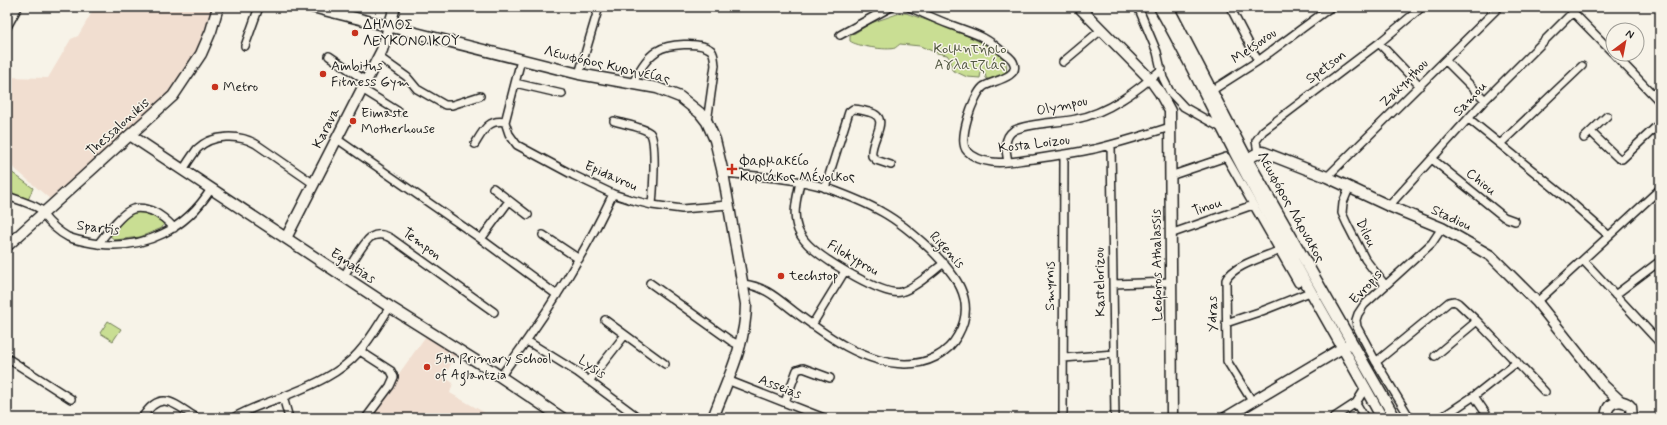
<svg xmlns="http://www.w3.org/2000/svg" width="1667" height="425" font-family="Mynerve,sans-serif">
  <rect width="100%" height="100%" fill="#f7f3e8"/>
  <filter id="ink" filterUnits="userSpaceOnUse"><feTurbulence type="fractalNoise" baseFrequency=".025" numOctaves="2"/><feDisplacementMap in="SourceGraphic" scale="8" xChannelSelector="R" yChannelSelector="G"/><feConvolveMatrix kernelMatrix="1 2 1 2 8 2 1 2 1" color-interpolation-filters="sRGB"/></filter>
  <g filter="url(#ink)">
    <path fill="#f1ded0" d="M 95,7 L 213,7 L 198,49 L 172,90 L 51,200 L 14,168 L 7,165 L 7,77 L 48,78 L 71,39 L 78,36 Z
      M 426,336 L 456,355 L 444,377 L 453,383 L 450,393 L 494,418 L 367,418 Z"/>
    <path fill="#c9de93" stroke="#727d58" d="M 900,13 L 906,13 C 928,21 993,41 1005,61 C 1008,66 1006,69 1006,75 L 990,80 L 986,78 L 985,73 L 981,72 L 980,78 L 967,77 L 952,70 L 951,60 L 947,55 L 937,53 L 920,46 L 900,44 C 900,44 895,48 895,48 C 887,51 856,46 850,41 L 850,36 L 871,23 Z
      M 7,169 L 33,188 L 28,200 L 7,191 Z
      M 140,211 L 165,221 L 162,228 L 140,237 L 115,240 L 110,236 L 129,215 Z
      M 108,321 L 121,329 L 113,341 L 100,333 Z"/>
    <g fill="none" stroke-linecap="round" stroke-linejoin="round">
      <defs>
        <path id="street" d="M 909,7 C 923,13 937,20 951,25 C 975,34 984,35 1004,53 C 1008,56 1013,59 1014,64 C 1019,78 990,81 983,87 C 973,96 957,141 967,151 C 973,157 983,161 992,162 C 1005,164 1020,160 1034,159 C 1054,156 1074,153 1094,149 C 1119,143 1145,135 1170,127
          M 1138,7 L 1157,52 L 1163,78 L 1170,92 L 1184,107 L 1223,129
          M 1230,7 L 1258,61
          M 1568,7 L 1613,53
          M 7,27 L 18,7
          M 840,35 L 891,7
          M 1379,43 L 1420,86
          M 245,46 L 259,7
          M 1614,54 L 1660,102
          M 329,56 L 366,81
          M 379,57 L 407,77 L 417,89 L 445,105 L 452,105 L 480,96
          M 521,60 L 505,122 L 509,134 L 517,145 L 573,175 L 613,194 L 632,200 L 652,205 L 682,209 L 728,205
          M 1446,61 L 1485,100
          M 1063,62 L 1101,30
          M 579,74 L 598,10
          M 515,83 L 562,94
          M 633,83 C 639,71 645,59 657,51 C 667,44 701,41 711,50 C 715,55 714,60 715,65 L 707,122
          M 362,89 L 399,112
          M 1211,91 L 1258,61 L 1331,7
          M 1469,119 L 1564,196 L 1608,235
          M 614,121 C 623,124 644,127 650,133 C 657,141 653,193 652,205
          M 1591,132 L 1618,158 L 1622,159 L 1660,123
          M 1584,138 L 1607,116
          M 337,139 L 481,239 L 557,295
          M 475,144 C 483,131 488,119 505,122
          M 1500,144 L 1582,66
          M 1111,145 L 1115,418
          M 1258,153 L 1256,141 L 1263,131 L 1379,43 L 1422,7
          M 1432,159 L 1504,217 L 1515,221
          M 1008,162 C 1006,151 1003,138 1013,131 C 1026,123 1059,123 1076,119 C 1108,113 1138,90 1162,69
          M 183,170 C 187,163 192,156 197,149 C 212,134 239,134 256,144 L 314,184
          M 723,173 C 757,176 794,178 827,188 C 846,195 865,202 882,212 C 900,222 915,235 930,249 C 954,273 978,300 958,335 C 947,355 927,364 905,364 C 863,363 827,336 795,312 C 778,299 765,286 743,284
          M 1170,176 L 1226,157 L 1298,283
          M 1327,177 L 1499,7
          M 800,182 C 797,198 792,214 798,230 C 801,237 807,244 813,249 C 827,261 884,297 901,292 C 915,288 932,272 944,263
          M 493,188 L 528,215
          M 825,188 L 849,112 L 853,109 C 859,109 864,111 869,112 C 893,118 869,140 872,156 L 876,160 L 891,165
          M 1349,188 L 1343,203 L 1342,213 L 1347,224 L 1365,259 L 1385,285
          M 7,196 C 13,198 37,206 41,210 C 42,211 42,213 43,215 C 50,224 59,232 68,237 C 78,241 87,242 98,244 C 145,250 186,229 211,189
          M 1389,206 L 1485,100 L 1573,12
          M 1170,234 L 1253,205
          M 543,235 L 579,259
          M 481,239 L 509,201
          M 98,244 C 106,234 122,212 133,209 C 140,207 146,209 152,211 C 161,215 167,220 174,228
          M 1583,260 L 1660,343
          M 344,276 C 349,268 364,241 371,237 C 378,233 386,235 392,239 L 494,312
          M 650,283 L 731,341 L 741,346
          M 1113,284 L 1171,282
          M 1615,295 L 1660,261
          M 1537,302 L 1660,189
          M 605,320 L 665,364
          M 1226,323 L 1262,311 L 1310,292
          M 812,325 L 845,271
          M 527,341 L 577,372 L 639,418
          M 360,351 L 391,371 L 394,377 L 390,386 L 366,418
          M 1435,356 L 1477,321
          M 7,358 L 71,399
          M 1064,358 L 1114,354
          M 1376,362 L 1449,302 L 1454,301 L 1458,303 L 1477,321 L 1545,392
          M 500,377 C 543,320 582,259 613,194
          M 727,380 L 824,418
          M 589,381 L 625,335
          M 1474,396 L 1489,418
          M 283,397 L 289,418
          M 1252,401 L 1227,361 L 1226,280 C 1232,266 1264,257 1278,251
          M 785,402 L 797,370 L 803,368 L 830,378
          M 1356,403 L 1365,418
          M 142,418 C 161,388 174,404 197,418
          M 233,418 C 251,407 271,402 290,394 C 315,384 340,373 358,353 C 371,339 380,322 390,307
          M 1063,418 L 1064,154
          M 1333,418 L 1356,403 L 1366,387
          M 1410,418 L 1376,362 L 1357,327 L 1356,320 L 1358,314 L 1364,305 L 1432,243 L 1442,228
          M 1441,418 L 1474,396 L 1517,362"/>
        <path id="secondary" d="M 312,7 L 579,74 L 657,88 L 680,97 L 700,113 L 707,122 L 715,140 L 723,173 L 746,304 C 746,344 727,381 713,418
          M 1079,7 L 1150,79 L 1160,93 L 1170,111 L 1172,418
          M 1159,7 C 1187,55 1211,107 1237,157 C 1283,245 1334,331 1382,418
          M 1168,7 L 1247,159 L 1395,418
          M 130,135 L 390,307 L 492,371 L 562,418
          M 1247,159 L 1258,153 L 1263,152 L 1327,177 L 1389,206 L 1442,228 L 1491,256 L 1537,302 L 1604,386 L 1620,401
          M 286,238 L 382,50 L 395,7
          M 7,246 L 173,96 L 201,54 L 211,31 L 218,7
          M 1225,418 L 1349,344
          M 1607,418 C 1604,403 1621,396 1631,407 L 1632,418"/>
      </defs>
      <use href="#street" stroke="#1c1c1c" stroke-width="10"/>
      <use href="#secondary" stroke="#1c1c1c" stroke-width="13"/>
      <use href="#street" stroke="#f7f3e8" stroke-width="7"/>
      <use href="#secondary" stroke="#f7f3e8" stroke-width="10"/>
    </g>
  </g>
  <g fill="#c8321e" stroke="#f7f3e8" stroke-width="1.5">
    <circle cx="355" cy="33" r="4"/>
    <circle cx="323" cy="74" r="4"/>
    <circle cx="215" cy="87" r="4"/>
    <circle cx="353" cy="121" r="4"/>
    <path d="M730 163h4v4h4v4h-4v4h-4v-4h-4v-4h4z"/>
    <circle cx="781" cy="276" r="4"/>
    <circle cx="427" cy="367" r="4"/>
  </g>
  <g text-anchor="middle" dominant-baseline="central" stroke-width="3" stroke-linejoin="round" paint-order="stroke">
    <g font-size="14" fill="#1c1c1c" stroke="#f7f3e8" text-anchor="start">
      <text x="363" y="25">ΔΗΜΟΣ<tspan x="363" dy="16">ΛΕΥΚΟΝΟΙΚΟΥ</tspan></text>
      <text x="331" y="66">Ambitus<tspan x="331" dy="16">Fitness Gym</tspan></text>
      <text x="223" y="87">Metro</text>
      <text x="361" y="113">Eimaste<tspan x="361" dy="16">Motherhouse</tspan></text>
      <text x="740" y="161">Φαρμακείο<tspan x="740" dy="16">Κυριάκος Μένοικος</tspan></text>
      <text x="789" y="276">techstop</text>
      <text x="435" y="359">5th Primary School<tspan x="435" dy="16">of Aglantzia</tspan></text>
    </g>
    <g font-size="14" fill="#1c1c1c" stroke="#f7f3e8">
      <text transform="translate(1254 46) rotate(-35)">Metsovou</text>
      <text transform="translate(607 65) rotate(13)">Λεωφόρος Κυρηνείας</text>
      <text transform="translate(1326 67) rotate(-37)">Spetson</text>
      <text transform="translate(1404 83) rotate(-45)">Zakynthou</text>
      <text transform="translate(1470 99) rotate(-47)">Samou</text>
      <text transform="translate(1062 106) rotate(-12)">Olympou</text>
      <text transform="translate(118 127) rotate(-42)">Thessalonikis</text>
      <text transform="translate(326 128) rotate(-63)">Karava</text>
      <text transform="translate(1034 144) rotate(-7)">Kosta Loizou</text>
      <text transform="translate(611 176) rotate(23)">Epidavrou</text>
      <text transform="translate(1481 182) rotate(39)">Chiou</text>
      <text transform="translate(1207 207) rotate(-19)">Tinou</text>
      <text transform="translate(1291 207) rotate(61)">Λεωφόρος Λάρνακος</text>
      <text transform="translate(1451 218) rotate(25)">Stadiou</text>
      <text transform="translate(98 228) rotate(7)">Spartis</text>
      <text transform="translate(1366 233) rotate(64)">Dilou</text>
      <text transform="translate(422 244) rotate(36)">Tempon</text>
      <text transform="translate(947 250) rotate(47)">Rigenis</text>
      <text transform="translate(853 258) rotate(30)">Filokyprou</text>
      <text transform="translate(1157 265) rotate(-91)">Leoforos Athalassis</text>
      <text transform="translate(353 266) rotate(34)">Egnatias</text>
      <text transform="translate(1100 282) rotate(-91)">Kastelorizou</text>
      <text transform="translate(1050 286) rotate(-90)">Smyrnis</text>
      <text transform="translate(1366 287) rotate(-47)">Evropis</text>
      <text transform="translate(1213 314) rotate(-90)">Ydras</text>
      <text transform="translate(592 367) rotate(35)">Lysis</text>
      <text transform="translate(780 387) rotate(21)">Asseias</text>
    </g>
    <g font-size="14" fill="#505640" stroke="#f7f3e8">
      <text x="970" y="49">Κοιμητήριο<tspan x="970" dy="16">Αγλατζιάς</tspan></text>
    </g>
  </g>
  <rect width="1667" height="425" fill="none" stroke="#f7f3e8" stroke-width="24"/>
  <rect x="12" y="12" width="1643" height="401" fill="none" stroke="#1c1c1c" stroke-width="1.5" filter="url(#ink)"/>
  <g transform="translate(1625 42) rotate(32)"><circle r="19" fill="#f7f3e8" stroke="#9f9d96"/>
  <path d="M0-3L7 15L0 10L-7 15Z" fill="#c8321e"/>
  <text y="-6" font-size="11" font-weight="bold" text-anchor="middle" fill="#1c1c1c">N</text>
  </g>
</svg>
